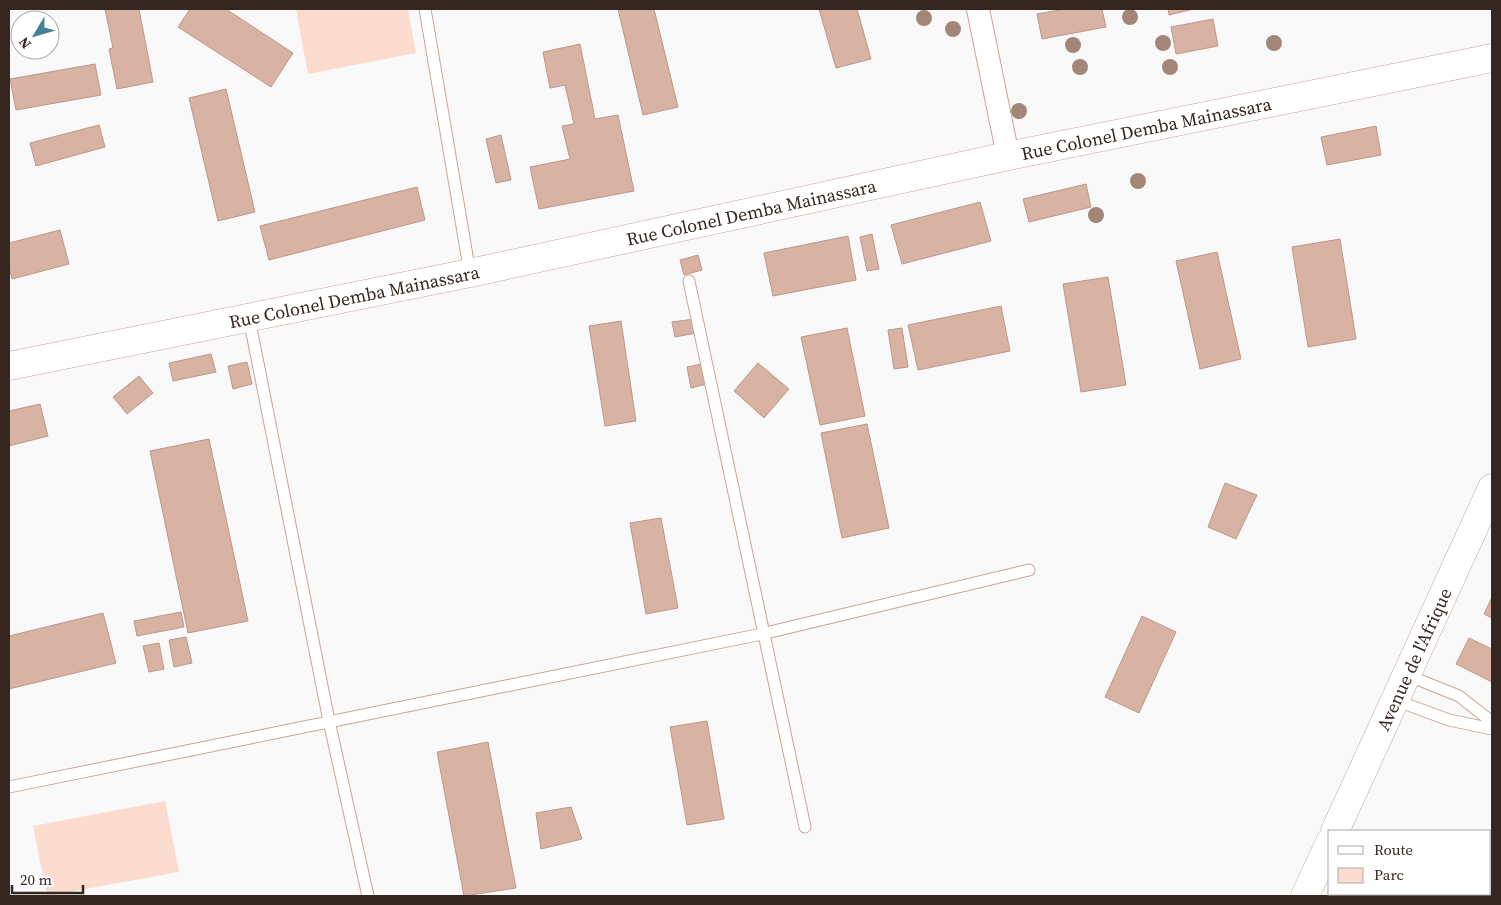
<svg xmlns="http://www.w3.org/2000/svg" width="1501" height="905" font-family="'Source Serif 4',serif">
  <rect width="100%" height="100%" fill="#f9f9f9"/>
  <path fill="#fbdcce" d="M 296,9 L 408,9 L 416,53 L 308,74 Z
    M 165,801 L 179,872 L 47,896 L 33,826 Z"/>
  <path fill="#d8b2a3" stroke="#bc9889" d="M 105,9 L 139,9 L 153,82 L 117,89 L 109,49 L 113,48 Z
    M 190,9 L 226,9 L 293,53 L 271,87 L 178,27 Z
    M 618,9 L 654,9 L 678,107 L 643,115 Z
    M 819,9 L 857,9 L 871,59 L 836,68 Z
    M 1065,9 L 1102,9 L 1106,27 L 1042,39 L 1037,14 Z
    M 1168,9 L 1194,9 L 1169,15 Z
    M 1213,19 L 1218,46 L 1176,54 L 1171,27 Z
    M 580,44 L 595,119 L 618,115 L 634,191 L 539,209 L 530,167 L 570,159 L 562,126 L 574,124 L 565,85 L 550,88 L 543,52 Z
    M 95,64 L 101,95 L 16,110 L 10,79 Z
    M 226,89 L 255,212 L 218,221 L 189,98 Z
    M 99,125 L 105,147 L 36,166 L 30,143 Z
    M 1376,126 L 1381,155 L 1327,165 L 1321,137 Z
    M 501,135 L 511,180 L 496,183 L 486,139 Z
    M 1086,184 L 1091,207 L 1029,222 L 1023,199 Z
    M 417,187 L 425,220 L 269,260 L 260,226 Z
    M 980,202 L 991,241 L 902,264 L 891,225 Z
    M 60,230 L 69,264 L 12,279 L 9,267 L 9,243 Z
    M 872,234 L 879,269 L 867,271 L 860,237 Z
    M 848,236 L 856,280 L 773,296 L 764,253 Z
    M 1340,239 L 1356,339 L 1308,347 L 1292,247 Z
    M 1217,252 L 1241,359 L 1200,369 L 1176,261 Z
    M 698,255 L 702,270 L 684,275 L 680,260 Z
    M 1108,277 L 1126,385 L 1081,392 L 1063,284 Z
    M 1001,306 L 1010,351 L 918,370 L 908,325 Z
    M 694,319 L 696,333 L 675,337 L 672,322 Z
    M 621,321 L 636,421 L 605,426 L 589,326 Z
    M 847,328 L 865,416 L 820,425 L 801,337 Z
    M 902,328 L 908,367 L 894,369 L 888,330 Z
    M 211,354 L 216,372 L 173,381 L 169,363 Z
    M 247,362 L 252,384 L 233,389 L 228,366 Z
    M 758,363 L 789,389 L 764,418 L 734,391 Z
    M 702,364 L 707,384 L 691,388 L 687,367 Z
    M 139,376 L 153,393 L 127,414 L 113,397 Z
    M 40,404 L 48,436 L 9,446 L 9,411 Z
    M 867,424 L 889,528 L 842,538 L 821,433 Z
    M 209,439 L 248,621 L 188,633 L 150,451 Z
    M 1225,483 L 1257,495 L 1236,539 L 1208,527 Z
    M 661,518 L 678,608 L 646,614 L 630,523 Z
    M 1492,597 L 1492,618 L 1484,614 Z
    M 181,612 L 184,627 L 137,636 L 134,621 Z
    M 103,613 L 116,663 L 9,689 L 9,636 Z
    M 1142,616 L 1176,632 L 1139,713 L 1105,697 Z
    M 186,637 L 192,663 L 174,667 L 169,640 Z
    M 1469,638 L 1492,649 L 1492,682 L 1456,664 Z
    M 159,643 L 164,669 L 149,672 L 143,646 Z
    M 707,721 L 724,819 L 687,825 L 670,727 Z
    M 488,742 L 516,888 L 464,896 L 437,752 Z
    M 571,807 L 582,839 L 541,849 L 536,813 Z
    M 1345,894 L 1395,894 L 1394,896 L 1344,896 Z"/>
  <g fill="none" stroke-linecap="round" stroke-linejoin="round">
    <defs>
      <path id="lane" d="M 425,9 L 470,273
        M 689,281 L 805,827
        M 249,318 L 329,721 L 368,896
        M 1407,675 L 1459,696 L 1492,722
        M 1395,700 L 1449,720 L 1492,729
        M 9,787 L 762,634 L 1029,570"/>
      <path id="street" d="M 978,9 L 1008,156"/>
      <g id="secondary">
        <path id="s1" d="M 9,366 L 470,273 L 1008,156 L 1492,58"/>
        <path id="s2" d="M 1335,831 L 1492,488"/>
        <path d="M 1305,896 L 1330,842"/>
      </g>
    </defs>
    <use href="#lane" stroke="#c9a494" stroke-width="13"/>
    <use href="#street" stroke="#c9a494" stroke-width="24"/>
    <use href="#secondary" stroke="#c9a494" stroke-width="29"/>
    <use href="#lane" stroke="#fff" stroke-width="11"/>
    <use href="#street" stroke="#fff" stroke-width="22"/>
    <use href="#secondary" stroke="#fff" stroke-width="28"/>
  </g>
  <g fill="#a28779">
    <circle cx="1130" cy="17" r="8"/>
    <circle cx="924" cy="18" r="8"/>
    <circle cx="953" cy="29" r="8"/>
    <circle cx="1163" cy="43" r="8"/>
    <circle cx="1274" cy="43" r="8"/>
    <circle cx="1073" cy="45" r="8"/>
    <circle cx="1080" cy="67" r="8"/>
    <circle cx="1170" cy="67" r="8"/>
    <circle cx="1019" cy="111" r="8"/>
    <circle cx="1138" cy="181" r="8"/>
    <circle cx="1096" cy="215" r="8"/>
  </g>
  <g text-anchor="middle" dominant-baseline="central" stroke-width="5" stroke-linejoin="round" paint-order="stroke">
    <g font-size="18" fill="#352620" stroke="#fff">
      <text stroke="none"><textPath href="#s1" startOffset="1162">Rue Colonel Demba Mainassara</textPath></text>
      <text stroke="none"><textPath href="#s1" startOffset="758">Rue Colonel Demba Mainassara</textPath></text>
      <text stroke="none"><textPath href="#s1" startOffset="352">Rue Colonel Demba Mainassara</textPath></text>
      <text stroke="none"><textPath href="#s2" startOffset="189">Avenue de l'Afrique</textPath></text>
    </g>
  </g>
  <rect width="1501" height="905" fill="none" stroke="#352620" stroke-width="20"/>
  <rect x="1328" y="830" width="162" height="65" fill="#ffffff" stroke="#aea8a6"/>
  <rect x="1338" y="846" width="25" height="8" fill="#ffffff" stroke="#aea8a6"/>
  <text x="1374" y="855" font-size="15" fill="#352620">Route</text>
  <rect x="1338" y="868" width="25" height="15" fill="#fbdcce" stroke="#aea8a6"/>
  <text x="1374" y="880" font-size="15" fill="#352620">Parc</text>
  <g transform="translate(35 35) rotate(232)"><circle r="24" fill="#ffffff" stroke="#aea8a6"/>
  <path d="M0-4L9 19L0 12L-9 19Z" fill="#448197"/>
  <text y="-8" font-size="14" font-weight="bold" text-anchor="middle" fill="#352620">N</text>
  </g>
  <path d="M12 885v8h71v-8" fill="none" stroke="#352620" stroke-width="2.5"/>
  <text x="20" y="885" font-size="15" fill="#352620" stroke="#ffffff" stroke-width="4" paint-order="stroke">20 m</text>
</svg>
